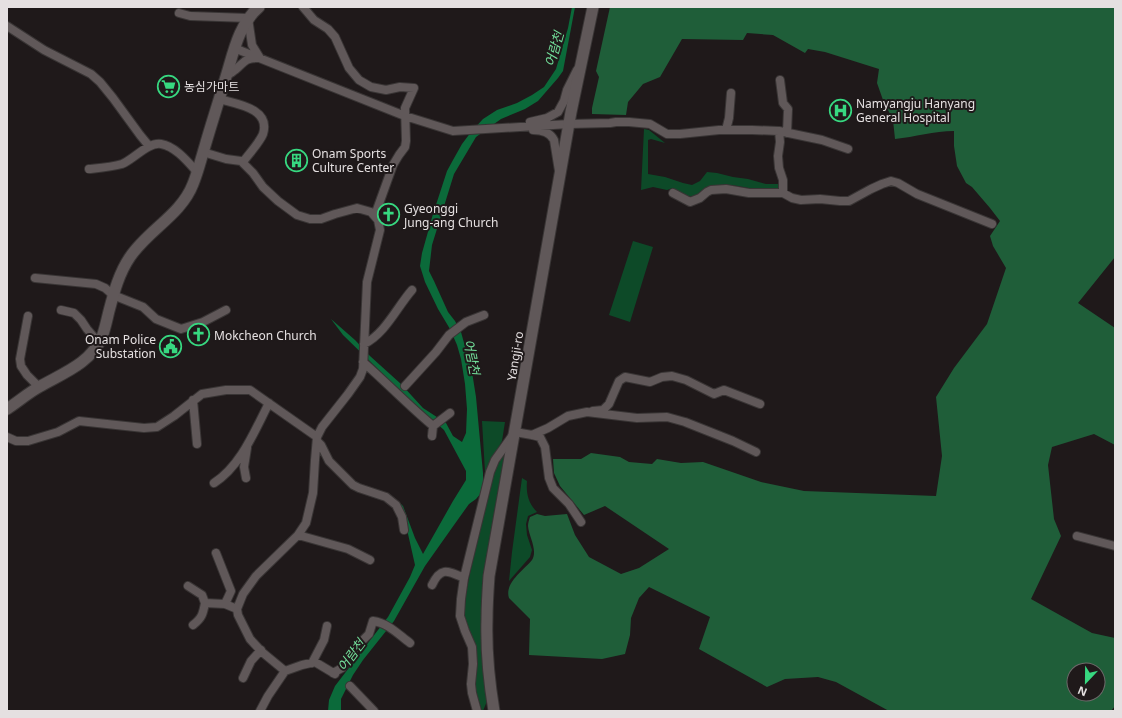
<svg xmlns="http://www.w3.org/2000/svg" width="1122" height="718" font-family="'Noto Sans','Noto Sans KR',sans-serif">
  <rect width="100%" height="100%" fill="#1f191a"/>
  <path fill="#0d4a28" d="M 644,129 L 649,130 L 665,143 L 651,139 L 648,140 L 648,174 L 665,177 L 683,183 L 692,185 L 700,181 L 707,172 L 717,173 L 733,177 L 748,179 L 766,184 L 780,184 L 780,187 C 770,195 743,186 731,185 C 726,185 719,185 715,186 C 707,188 694,199 686,196 C 682,195 677,191 673,188 L 667,190 L 653,187 L 641,190 Z
    M 633,241 L 653,247 L 630,322 L 609,315 Z
    M 482,421 L 505,422 L 502,441 L 485,472 Z
    M 505,451 L 497,507 L 487,701 L 483,711 L 482,711 L 474,685 L 464,616 L 466,593 L 471,568 L 494,469 Z
    M 522,478 L 527,481 C 526,493 528,503 537,512 L 528,516 L 526,524 L 527,535 L 532,550 L 530,557 L 509,581 L 512,552 Z"/>
  <path fill="#1f5e39" fill-rule="evenodd" d="M 610,7 L 1115,7 L 1115,257 L 1078,303 L 1115,328 L 1115,445 L 1094,434 L 1052,447 L 1048,465 L 1054,519 L 1061,536 L 1031,599 L 1092,633 L 1115,638 L 1115,706 L 1111,711 L 889,711 L 836,682 L 818,677 L 785,679 L 767,687 L 699,649 L 710,617 L 649,587 L 639,598 L 631,618 L 630,635 L 625,654 L 602,659 L 529,655 L 530,619 L 509,598 C 504,583 524,570 532,560 C 538,550 529,537 528,526 C 528,523 529,520 530,517 L 537,514 L 545,516 L 567,514 L 575,535 L 589,557 L 621,574 L 639,568 L 669,549 L 605,506 L 584,515 L 560,486 L 554,473 L 553,459 L 581,459 L 591,453 L 620,457 L 629,462 L 652,464 L 657,459 L 681,463 L 703,462 L 761,482 L 804,491 L 936,496 L 942,456 L 936,397 L 954,368 L 987,324 L 1006,268 L 993,246 L 990,236 L 1000,221 L 990,208 L 972,187 L 966,183 L 957,166 L 954,146 L 954,131 C 934,131 915,137 895,139 L 893,120 L 883,100 L 877,83 L 879,69 L 825,52 L 808,49 L 805,53 L 773,35 L 747,33 L 743,40 L 682,39 L 660,77 L 643,84 L 628,102 L 626,115 L 592,114 L 592,108 L 599,77 L 596,71 ZM 1074,670 L 1098,670 L 1098,694 L 1074,694 Z"/>
  <path fill="#0b6a3a" d="M 572,7 L 575,7 L 563,71 L 558,78 L 538,101 L 525,109 L 501,119 L 487,129 L 476,137 L 454,174 L 432,245 L 429,271 L 434,281 L 448,312 L 455,321 L 461,332 L 472,372 L 476,397 L 483,473 L 483,485 L 482,492 L 476,499 L 469,504 L 454,525 L 425,566 L 394,621 L 363,660 L 353,675 L 341,699 L 341,711 L 328,711 L 329,700 L 335,686 L 388,617 L 410,577 L 415,565 L 406,525 L 400,508 L 361,487 L 334,465 L 323,441 L 326,445 L 332,458 L 354,481 L 359,484 L 388,494 L 398,501 L 403,506 L 415,538 L 423,554 L 453,501 L 466,480 L 466,471 L 444,430 L 433,420 L 423,413 L 343,335 L 331,319 L 355,340 L 370,356 L 401,384 L 423,408 L 446,423 L 453,436 L 462,442 L 466,433 L 467,409 L 465,384 L 461,359 L 457,345 L 450,329 L 438,309 L 425,282 L 420,266 L 422,253 L 433,214 L 447,171 L 453,160 L 462,144 L 471,132 L 483,119 L 497,110 L 517,103 L 532,95 L 544,87 L 556,69 L 568,28 Z"/>
  <g fill="none" stroke-linecap="round" stroke-linejoin="round">
    <defs>
      <path id="street" d="M 303,7 L 314,20 L 328,29 L 335,37 L 349,68 L 359,80 L 371,87 L 386,90 L 400,87 L 414,88 L 405,108 L 406,141 L 405,147 L 399,155 L 393,165 L 375,215
        M 179,13 L 190,16 L 248,18 L 252,45 L 260,58
        M 7,26 L 44,50 L 91,74 L 100,82 L 113,98 L 140,135 L 149,146
        M 234,48 L 405,116 L 453,131 L 569,124 L 610,123 L 616,122 L 629,122 L 650,124 L 667,134 L 680,134 L 719,130 L 752,130 L 779,131 L 822,140 L 848,149
        M 227,75 C 230,74 233,72 235,70 C 244,63 244,58 257,58
        M 780,80 L 783,103 L 788,109 L 787,133
        M 219,99 C 236,104 271,108 263,134 C 260,142 248,155 243,162
        M 530,122 L 547,118 L 558,112 L 564,101 L 567,90 L 577,70
        M 533,130 C 542,130 550,132 554,140 L 559,171
        M 726,130 L 729,118 L 731,93
        M 779,131 L 780,142 L 778,156 L 779,168 L 783,180 L 783,193
        M 203,152 L 226,159 L 241,161 L 253,173 L 263,187 L 278,201 L 297,215 L 310,219 L 321,219 L 335,214 L 357,208 L 371,212 L 378,220 L 380,230 L 367,282 L 363,369 L 360,377 L 348,394 L 322,427 L 317,437 L 315,460 L 313,493 L 306,523 L 298,535 L 256,576 L 243,594 L 237,609 L 238,615 L 250,639 L 262,652 L 285,671
        M 89,169 C 99,168 112,167 122,164 C 134,159 148,142 161,144 C 175,146 188,162 197,172
        M 673,193 L 690,202 L 700,198 L 707,192 L 711,190 L 726,189 L 749,193 L 783,193 L 792,198 L 801,200 L 820,199 L 840,201 L 849,201 L 871,189 L 882,184 L 891,181 L 898,183 L 917,194 L 992,224
        M 35,278 L 96,284 L 105,288 L 113,295 L 143,307 L 156,319 L 181,329 L 203,322 L 226,310
        M 61,310 L 74,313 L 81,320 L 87,329 L 99,343
        M 28,316 L 20,359 L 21,366 L 27,375 L 39,387
        M 364,344 C 385,334 397,307 412,290
        M 363,362 C 387,383 409,406 433,426 L 432,436
        M 405,386 L 436,352 L 449,335 L 466,322 L 484,315
        M 193,400 L 197,444
        M 593,411 L 603,410 L 609,404 L 619,381 L 625,377 L 650,382 L 662,377 L 672,376 L 686,380 L 714,394 L 724,390 L 760,404
        M 433,426 L 450,413
        M 532,435 L 548,428 L 568,416 L 587,412 L 637,418 L 667,417 L 685,422 L 733,441 L 756,452
        M 7,437 L 16,441 L 28,441 L 58,432 L 79,421 L 144,428 L 157,427 L 174,416 L 202,394 L 226,390 L 250,390 L 317,437
        M 317,441 L 321,445 L 329,461 L 353,485 L 359,488 L 386,497 L 396,505 L 402,517 L 404,530
        M 246,478 L 244,467 L 247,448
        M 214,483 C 241,466 255,430 269,403
        M 298,535 L 348,549 L 370,560
        M 1077,536 L 1115,546
        M 216,553 L 231,591 L 225,604
        M 432,585 C 441,566 448,571 464,578
        M 188,586 L 202,595 L 205,603 L 225,604 L 237,609
        M 193,625 C 202,618 203,614 205,603
        M 312,663 L 324,640 L 327,626
        M 333,673 L 342,668 L 355,648 L 369,634 L 373,621 C 388,623 399,635 410,643
        M 243,678 L 251,661 L 261,650
        M 350,686 L 374,711
        M 260,711 L 268,696 L 285,671 L 302,665 L 315,662 L 335,674
        M 477,711 L 472,693 L 471,684 L 473,664 L 472,647 L 465,631 L 460,616 L 461,599 L 464,578 L 490,472 L 495,460 L 515,432 L 532,435 L 540,437 L 545,447 L 549,478 L 553,488 L 569,504 L 581,522"/>
      <path id="secondary" d="M 7,409 C 18,402 28,393 39,387 C 63,373 90,364 102,337 C 105,329 107,319 109,311 C 114,292 119,273 130,257 C 148,230 181,215 193,184 C 198,172 201,159 205,146 C 211,125 218,104 224,83 C 233,56 237,26 259,7
        M 494,711 C 489,681 486,650 487,619 C 487,605 488,590 489,576 L 571,112 L 593,7"/>
    </defs>
    <use href="#street" stroke="#393535" stroke-width="10"/>
    <use href="#secondary" stroke="#393535" stroke-width="13"/>
    <use href="#street" stroke="#605859" stroke-width="8"/>
    <use href="#secondary" stroke="#605859" stroke-width="11"/>
  </g>
  <defs>
    <symbol id="supermarket-ring" viewBox="-11 -11 22 22"><circle r="9.5" fill="#1f191a" stroke="#37d880" stroke-width="1.5"/><path d="M-6-5.5h2.5l.6 2H6L4.5 2H-2.5L-4.4-4H-6ZM-1.5 3.2a1.3 1.3 0 1 0 .1 0ZM3 3.2a1.3 1.3 0 1 0 .1 0Z" fill="#37d880"/></symbol>
    <symbol id="hospital-ring" viewBox="-11 -11 22 22"><circle r="9.5" fill="#1f191a" stroke="#37d880" stroke-width="1.5"/><path d="M-5-5h3v3.5h4V-5h3V5h-3V1.5h-4V5h-3Z" fill="#37d880"/></symbol>
    <symbol id="building-ring" viewBox="-11 -11 22 22"><circle r="9.5" fill="#1f191a" stroke="#37d880" stroke-width="1.5"/><path d="M-4-6H4V6H1V3H-1V6H-4ZM-2.5-4.3h1.7v1.8h-1.7ZM.8-4.3h1.7v1.8H.8ZM-2.5-1h1.7V.8h-1.7ZM.8-1h1.7V.8H.8Z" fill="#37d880"/></symbol>
    <symbol id="church-ring" viewBox="-11 -11 22 22"><circle r="9.5" fill="#1f191a" stroke="#37d880" stroke-width="1.5"/><path d="M-1.2-6h2.4v3.5h3.3v2.4h-3.3V6h-2.4V-.1h-3.3v-2.4h3.3Z" fill="#37d880"/></symbol>
    <symbol id="civic-ring" viewBox="-11 -11 22 22"><circle r="9.5" fill="#1f191a" stroke="#37d880" stroke-width="1.5"/><path d="M-.6-6.5H3V-4.5H.6V-3L4-1V1h2V6H-6V1h2V-1L-.6-3ZM-1.2 2.5V6h2.4V2.5Z" fill="#37d880"/></symbol>
  </defs>
  <g fill-rule="evenodd">
    <use href="#supermarket-ring" x="156" y="74" width="25" height="25"/>
    <use href="#hospital-ring" x="828" y="98" width="25" height="25"/>
    <use href="#building-ring" x="284" y="148" width="25" height="25"/>
    <use href="#church-ring" x="376" y="202" width="25" height="25"/>
    <use href="#church-ring" x="186" y="322" width="25" height="25"/>
    <use href="#civic-ring" x="158" y="334" width="25" height="25"/>
  </g>
  <g text-anchor="middle" dominant-baseline="central" stroke-width="4" stroke-linejoin="round" paint-order="stroke">
    <g font-size="12" fill="#e5e0e1" stroke="#1f191a" text-anchor="start">
      <text x="184" y="86">농심가마트</text>
      <text x="856" y="103">Namyangju Hanyang<tspan x="856" dy="14">General Hospital</tspan></text>
      <text x="312" y="153">Onam Sports<tspan x="312" dy="14">Culture Center</tspan></text>
      <text x="404" y="208">Gyeonggi<tspan x="404" dy="14">Jung-ang Church</tspan></text>
      <text x="214" y="335">Mokcheon Church</text>
      <text x="156" y="339" text-anchor="end">Onam Police<tspan x="156" dy="14">Substation</tspan></text>
    </g>
    <g font-size="12" fill="#e5e0e1" stroke="#1f191a">
      <text transform="translate(515 356) rotate(-81)">Yangji-ro</text>
    </g>
    <g font-size="13" font-style="italic" fill="#73e09b" stroke="#1f191a">
      <text transform="translate(554 49) rotate(-74)">어람천</text>
      <text transform="translate(472 357) rotate(79)">어람천</text>
      <text transform="translate(351 655) rotate(-53)">어람천</text>
    </g>
  </g>
  <rect width="1122" height="718" fill="none" stroke="#e5e0e1" stroke-width="16"/>
  <g transform="translate(1086 682) rotate(202)"><circle r="19" fill="#1f191a" stroke="#6e696a"/>
  <path d="M0-3L7 15L0 10L-7 15Z" fill="#37d880"/>
  <text y="-6" font-size="11" font-weight="bold" text-anchor="middle" fill="#e5e0e1">N</text>
  </g>
</svg>
